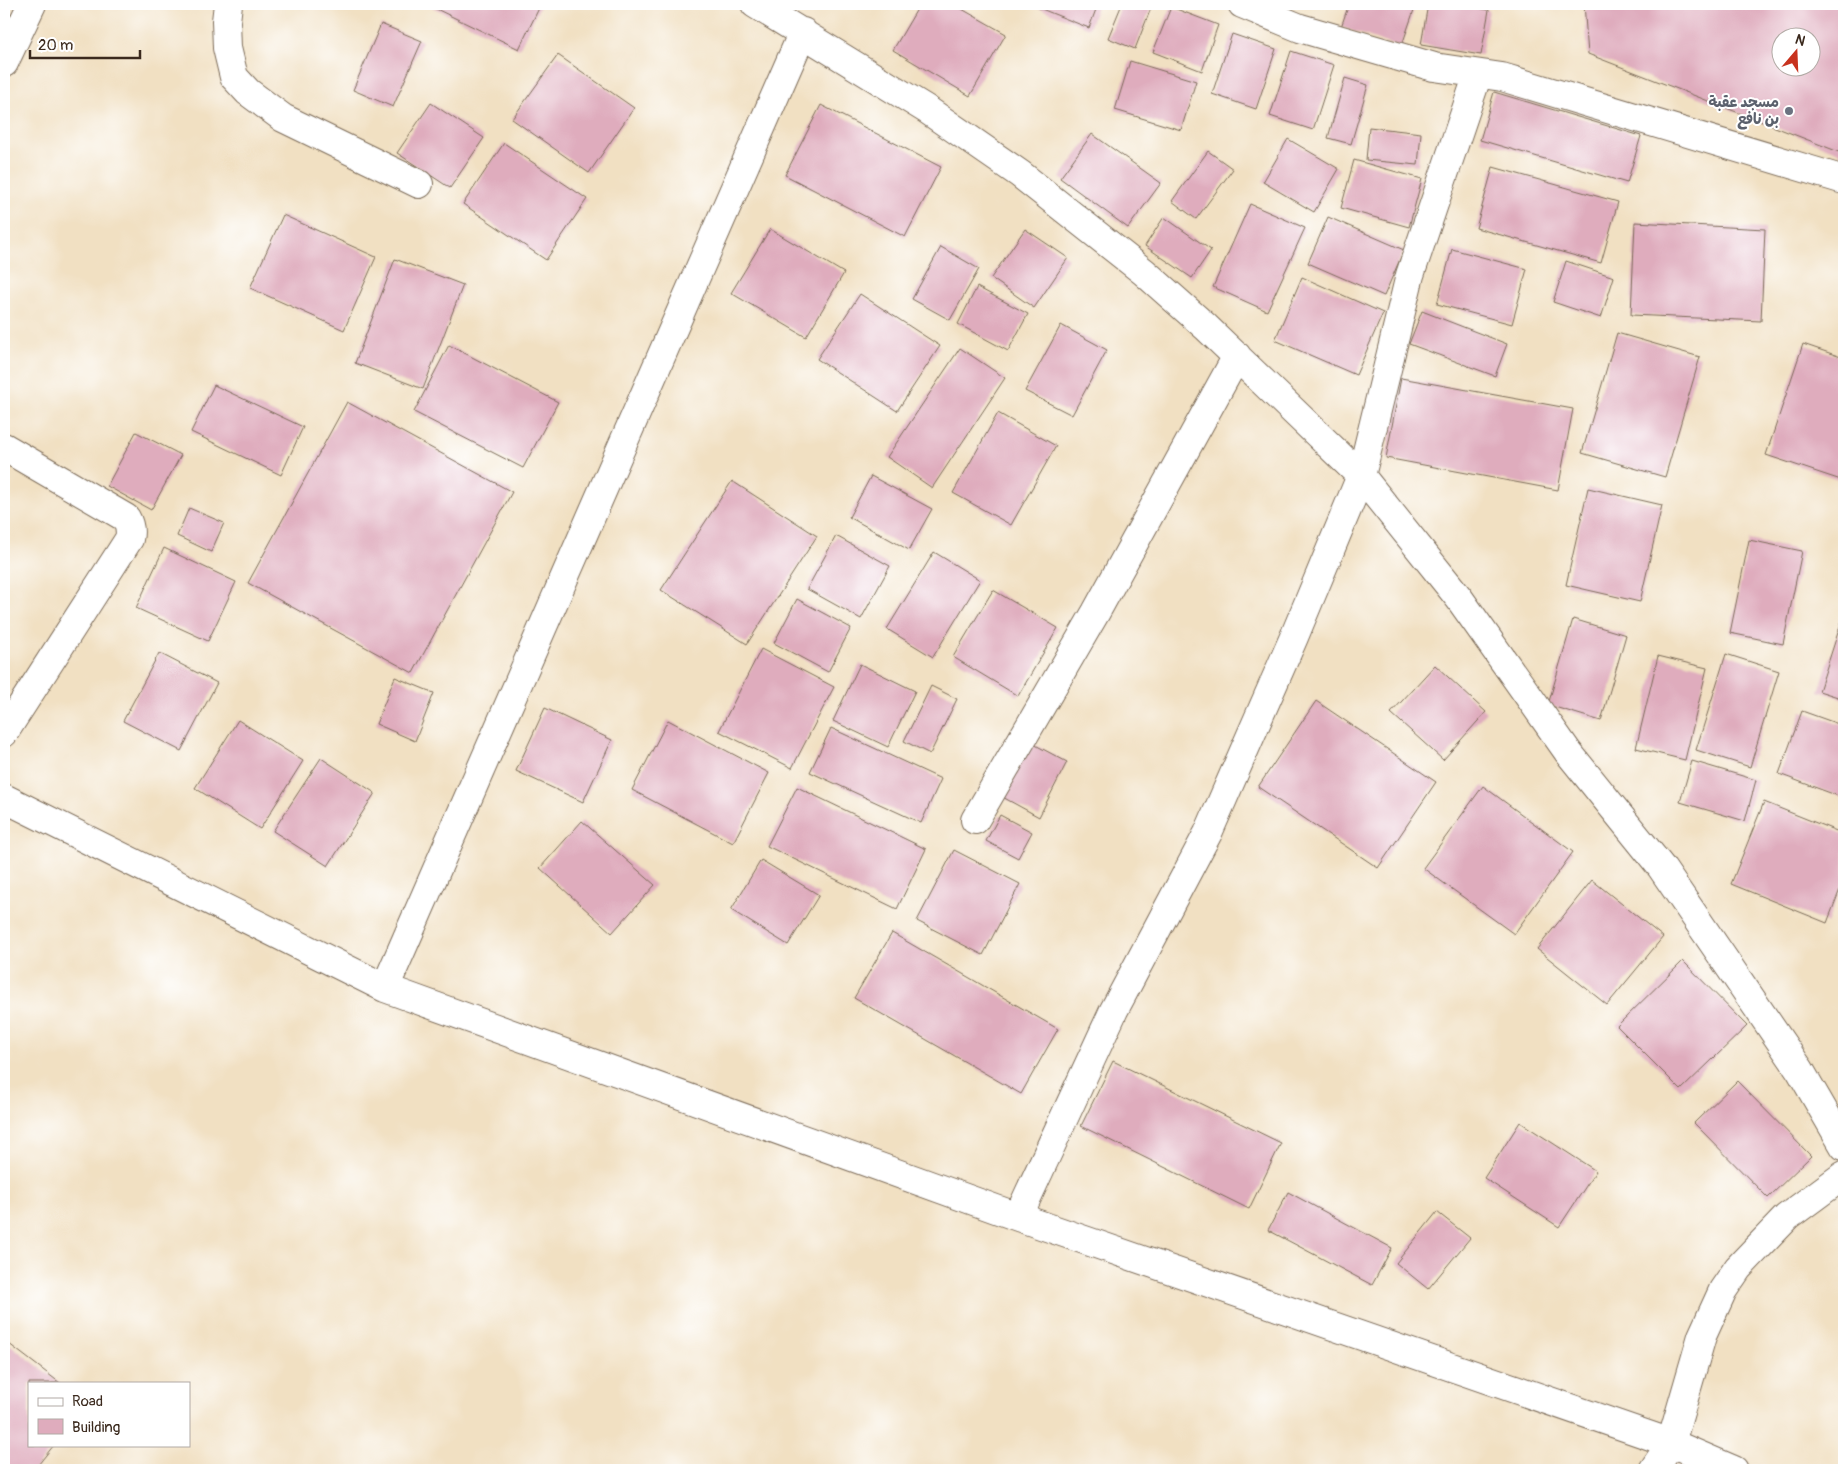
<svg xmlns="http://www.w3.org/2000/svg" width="1848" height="1474" font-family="Pangolin,'Playpen Sans Arabic',sans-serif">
  <rect width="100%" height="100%" fill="#fff"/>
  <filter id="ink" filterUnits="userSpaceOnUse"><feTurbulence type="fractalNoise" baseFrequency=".02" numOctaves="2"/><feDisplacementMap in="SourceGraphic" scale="10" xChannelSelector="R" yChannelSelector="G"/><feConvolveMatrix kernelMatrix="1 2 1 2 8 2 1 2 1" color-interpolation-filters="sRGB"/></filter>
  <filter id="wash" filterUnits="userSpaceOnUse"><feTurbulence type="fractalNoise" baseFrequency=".0096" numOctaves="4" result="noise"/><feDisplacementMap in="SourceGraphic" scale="20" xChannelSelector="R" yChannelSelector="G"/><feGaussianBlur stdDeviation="1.12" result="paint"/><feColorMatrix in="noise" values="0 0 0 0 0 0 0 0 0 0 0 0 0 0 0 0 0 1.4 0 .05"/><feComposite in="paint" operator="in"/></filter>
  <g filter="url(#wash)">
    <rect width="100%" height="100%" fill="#f1e0c2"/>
    <g id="blocks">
      <path fill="#dfacbd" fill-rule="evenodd" d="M 426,4 L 541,4 L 519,49 Z
        M 920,4 L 953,4 L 1006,34 L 970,96 L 893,50 Z
        M 1029,4 L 1098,4 L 1089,28 Z
        M 1122,4 L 1141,4 L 1151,8 L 1135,49 L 1108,38 Z
        M 1349,4 L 1416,4 L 1401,48 L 1341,27 Z
        M 1428,4 L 1455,4 L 1489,10 L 1481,55 L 1421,45 Z
        M 1584,4 L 1844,4 L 1844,154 L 1588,54 ZM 1780,38 L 1810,38 L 1810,68 L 1780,68 Z
        M 1171,7 L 1218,25 L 1202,71 L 1153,52 Z
        M 381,24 L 422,41 L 393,107 L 353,90 Z
        M 1232,34 L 1276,49 L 1256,109 L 1212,94 Z
        M 1291,51 L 1334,65 L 1313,130 L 1270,116 Z
        M 558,55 L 634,108 L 589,173 L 512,119 Z
        M 1130,61 L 1196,81 L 1181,130 L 1115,110 Z
        M 1345,78 L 1368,85 L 1351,144 L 1328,138 Z
        M 1494,92 L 1641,136 L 1627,183 L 1480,140 Z
        M 431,103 L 484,138 L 450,188 L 397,153 Z
        M 821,105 L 941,167 L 905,237 L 785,175 Z
        M 1369,127 L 1421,133 L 1418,165 L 1366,160 Z
        M 1092,134 L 1161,183 L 1128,228 L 1060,178 Z
        M 1288,139 L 1339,169 L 1314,212 L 1263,182 Z
        M 504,143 L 587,199 L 546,260 L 463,204 Z
        M 1208,151 L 1233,169 L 1196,219 L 1172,201 Z
        M 1354,160 L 1422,179 L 1409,227 L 1341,208 Z
        M 1493,167 L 1618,202 L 1601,263 L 1476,228 Z
        M 1250,204 L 1305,228 L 1267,311 L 1213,287 Z
        M 283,215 L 376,257 L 344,330 L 250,288 Z
        M 1164,217 L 1211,250 L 1192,278 L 1145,246 Z
        M 1328,217 L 1404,250 L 1384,296 L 1308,263 Z
        M 1635,222 L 1765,229 L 1761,321 L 1631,315 Z
        M 770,229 L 844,273 L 806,337 L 731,293 Z
        M 1025,229 L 1068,258 L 1034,308 L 991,278 Z
        M 941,247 L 979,269 L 950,320 L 912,299 Z
        M 1452,249 L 1527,269 L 1512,324 L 1437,304 Z
        M 395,259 L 463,285 L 423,389 L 355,363 Z
        M 1566,261 L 1614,277 L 1601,318 L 1553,302 Z
        M 1302,277 L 1383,313 L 1356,375 L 1275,340 Z
        M 977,287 L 1028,314 L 1008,351 L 958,324 Z
        M 860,294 L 940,346 L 897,411 L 817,359 Z
        M 1422,311 L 1507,344 L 1495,376 L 1409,344 Z
        M 1061,325 L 1107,350 L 1072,415 L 1025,391 Z
        M 1617,333 L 1700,357 L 1665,477 L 1582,453 Z
        M 1803,344 L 1844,358 L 1844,481 L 1766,455 Z
        M 449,345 L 558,402 L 523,468 L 414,412 Z
        M 960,348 L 1005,378 L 932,488 L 887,457 Z
        M 1401,378 L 1573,409 L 1558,490 L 1386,458 Z
        M 214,385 L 303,427 L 281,475 L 191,432 Z
        M 347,402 L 512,492 L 413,673 L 248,583 Z
        M 998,413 L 1056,446 L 1011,525 L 953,493 Z
        M 136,432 L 181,455 L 151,510 L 107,486 Z
        M 871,476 L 932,509 L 909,550 L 849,517 Z
        M 732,481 L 817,536 L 747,644 L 661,590 Z
        M 1588,488 L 1662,505 L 1640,602 L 1566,585 Z
        M 189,508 L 224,523 L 211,552 L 177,536 Z
        M 836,536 L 890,566 L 861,619 L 807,589 Z
        M 1749,540 L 1802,551 L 1783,644 L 1730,633 Z
        M 164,548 L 236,582 L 208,641 L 136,608 Z
        M 934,552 L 980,580 L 933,657 L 887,629 Z
        M 993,590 L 1058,628 L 1018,696 L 953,657 Z
        M 797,599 L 851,628 L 828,672 L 774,643 Z
        M 1844,614 L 1844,699 L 1819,691 Z
        M 1573,619 L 1626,635 L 1601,721 L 1548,705 Z
        M 761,649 L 834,687 L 792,768 L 719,731 Z
        M 159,653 L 217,683 L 181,751 L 123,721 Z
        M 1726,654 L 1779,671 L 1750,767 L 1696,750 Z
        M 1658,656 L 1707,668 L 1685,760 L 1636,748 Z
        M 860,664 L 915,691 L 888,747 L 833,721 Z
        M 1435,665 L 1486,712 L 1443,760 L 1391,713 Z
        M 395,677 L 434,693 L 415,741 L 376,724 Z
        M 931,686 L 957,699 L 930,754 L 904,741 Z
        M 1316,701 L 1436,782 L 1378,868 L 1258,787 Z
        M 545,708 L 612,740 L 583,802 L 516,771 Z
        M 1802,711 L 1844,726 L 1844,798 L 1779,774 Z
        M 238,720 L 303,761 L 260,829 L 195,788 Z
        M 668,720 L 769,773 L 733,843 L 632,790 Z
        M 831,728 L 941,779 L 921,823 L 810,772 Z
        M 1026,740 L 1067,762 L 1039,817 L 997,794 Z
        M 321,758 L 375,793 L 328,866 L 273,831 Z
        M 1692,761 L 1756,780 L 1745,821 L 1680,802 Z
        M 1483,786 L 1573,852 L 1514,934 L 1423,868 Z
        M 797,787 L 926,849 L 897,909 L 767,846 Z
        M 1764,802 L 1844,834 L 1844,879 L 1827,923 L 1731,884 Z
        M 1000,815 L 1032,832 L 1018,858 L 986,841 Z
        M 582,821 L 655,885 L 612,933 L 540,868 Z
        M 954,850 L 1020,884 L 983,955 L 917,921 Z
        M 761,860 L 819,895 L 788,945 L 731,910 Z
        M 1592,880 L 1663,937 L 1607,1005 L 1537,949 Z
        M 892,933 L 1058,1029 L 1021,1094 L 854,998 Z
        M 1683,961 L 1747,1026 L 1681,1090 L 1617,1026 Z
        M 1113,1061 L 1281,1143 L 1249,1209 L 1081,1126 Z
        M 1737,1081 L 1811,1156 L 1768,1198 L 1694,1123 Z
        M 1520,1122 L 1596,1171 L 1559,1227 L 1484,1178 Z
        M 1288,1192 L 1392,1248 L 1372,1285 L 1268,1230 Z
        M 1437,1212 L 1470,1238 L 1428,1289 L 1396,1263 Z
        M 4,1340 L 60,1383 L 29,1383 L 29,1445 L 54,1445 L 34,1470 L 4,1470 Z"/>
    </g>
  </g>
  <g filter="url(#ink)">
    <use href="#blocks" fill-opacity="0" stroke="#7b6a57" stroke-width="1"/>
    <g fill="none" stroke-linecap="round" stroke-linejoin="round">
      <defs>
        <path id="street" d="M 228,4 L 226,21 L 227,48 L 234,77 L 248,92 L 283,118 L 419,184
          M 755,4 L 926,109 L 1020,174 L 1144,272 L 1206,327 L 1361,476 L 1459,598 L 1568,752 L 1661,867 L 1800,1070 L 1844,1146
          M 1242,4 L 1300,28 L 1434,67 L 1502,77 L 1844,180
          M 4,63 L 32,4
          M 4,447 L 126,518 C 130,525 131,531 129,539 L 4,733
          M 4,798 L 385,988 L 1018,1217 L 1671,1443 L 1734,1470
          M 975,820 L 1096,612 L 1237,356
          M 385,988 L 803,32
          M 1018,1217 L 1114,1010 L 1208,833 L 1294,637 L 1361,476 L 1410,275 L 1478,74
          M 1653,1470 L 1671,1443 L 1702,1336 L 1723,1290 L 1738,1268 L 1787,1217 L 1844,1175"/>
      </defs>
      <use href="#street" stroke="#7b6a57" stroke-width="30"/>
      <use href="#street" stroke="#fff" stroke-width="28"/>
    </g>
  </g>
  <circle fill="#6b7280" stroke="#fff" stroke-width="2" cx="1789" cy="111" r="5"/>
  <g text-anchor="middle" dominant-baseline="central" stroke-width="4" stroke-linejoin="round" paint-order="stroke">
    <g font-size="15" font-weight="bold" fill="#5b616d" stroke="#fff" text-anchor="end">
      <text x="1779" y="102">مسجد عقبة<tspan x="1779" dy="17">بن نافع</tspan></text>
    </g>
  </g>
  <rect width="1848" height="1474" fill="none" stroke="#fff" stroke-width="20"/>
  <rect x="28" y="1382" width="162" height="65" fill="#ffffff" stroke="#b1aaa5"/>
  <rect x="38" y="1398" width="25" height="8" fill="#ffffff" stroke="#b1aaa5"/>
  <text x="72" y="1406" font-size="15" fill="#3b2a1e">Road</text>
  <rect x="38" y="1419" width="25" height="15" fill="#dfacbd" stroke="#b1aaa5"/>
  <text x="72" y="1432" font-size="15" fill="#3b2a1e">Building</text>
  <g transform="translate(1796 52) rotate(19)"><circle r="24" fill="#ffffff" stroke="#b1aaa5"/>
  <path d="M0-4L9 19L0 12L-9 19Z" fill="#c8321e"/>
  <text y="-8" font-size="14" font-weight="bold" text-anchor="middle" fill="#3b2a1e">N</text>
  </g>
  <path d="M30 50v8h110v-8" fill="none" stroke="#3b2a1e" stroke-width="2.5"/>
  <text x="38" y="50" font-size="15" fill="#3b2a1e" stroke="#ffffff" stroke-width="4" paint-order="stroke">20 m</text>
</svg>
